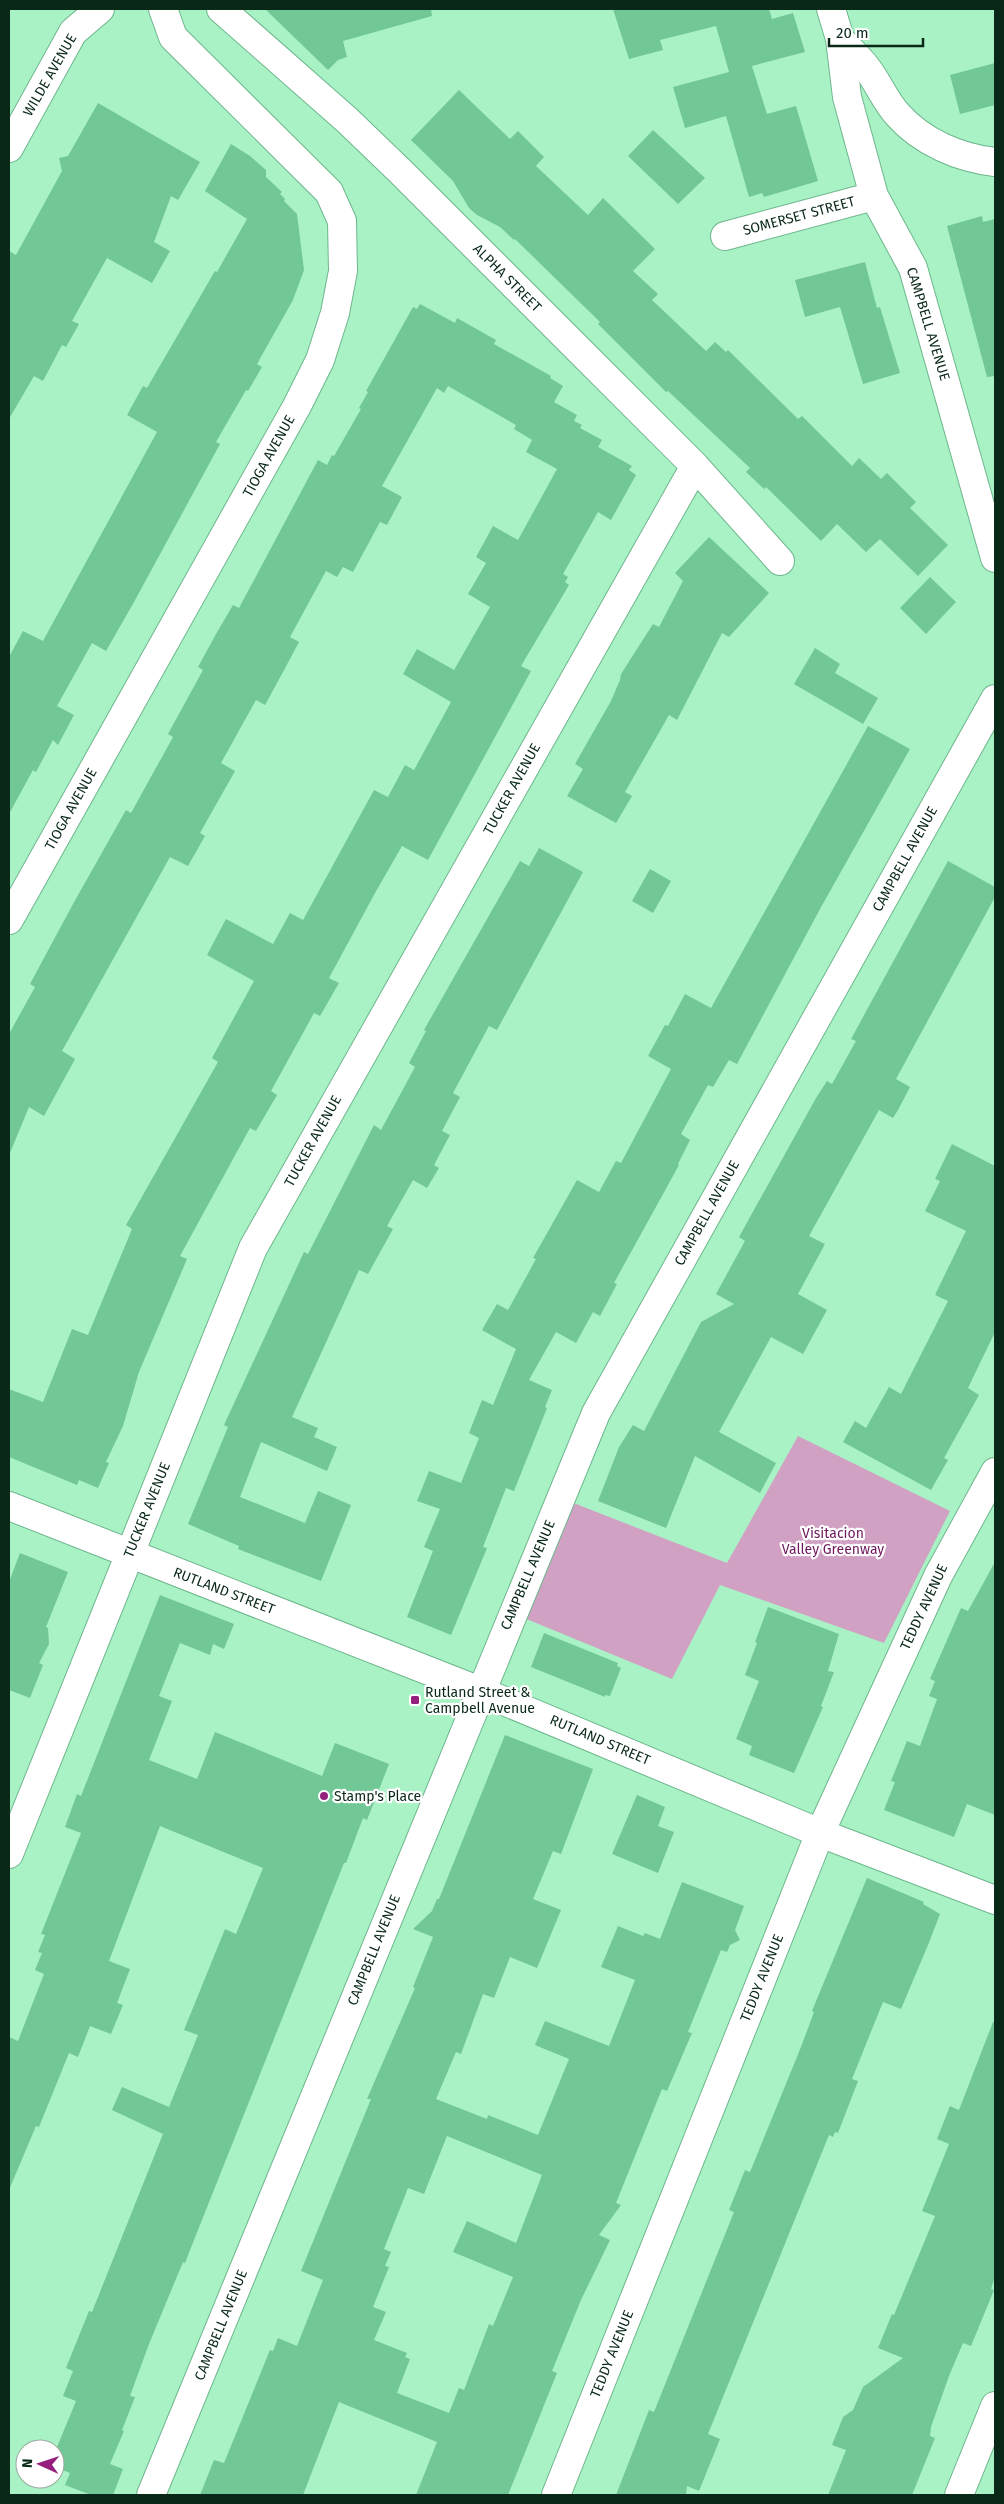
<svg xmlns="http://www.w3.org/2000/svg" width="1004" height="2504" font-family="'Fira Sans',sans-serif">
  <rect width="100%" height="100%" fill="#a9f2c6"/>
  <path fill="#d1a1c3" d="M 798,1436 L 950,1511 L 884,1643 L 720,1585 L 672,1679 L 524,1618 L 571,1502 L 727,1563 Z"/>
  <path fill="#71c796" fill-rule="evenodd" d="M 265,9 L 431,9 L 432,16 L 343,41 L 347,57 L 338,60 L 328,70 Z
    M 613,9 L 769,9 L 772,19 L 793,13 L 805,52 L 752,66 L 767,114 L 796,106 L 818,181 L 764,197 L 762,193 L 749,197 L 726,116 L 685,128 L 673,87 L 729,72 L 716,26 L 660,40 L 663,50 L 629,59 Z
    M 995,63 L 995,105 L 960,114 L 950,75 Z
    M 459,90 L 510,139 L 518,131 L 544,157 L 536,166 L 588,215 L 603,198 L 655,249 L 633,271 L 658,294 L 652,300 L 706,351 L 715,342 L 726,352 L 728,350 L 798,419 L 802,416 L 852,466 L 859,458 L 881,479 L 887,473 L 916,502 L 910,508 L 948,545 L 918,576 L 880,539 L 866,552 L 837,524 L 821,541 L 766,487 L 764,489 L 746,472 L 750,468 L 668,391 L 666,392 L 598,324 L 600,322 L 515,239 L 514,240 L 500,227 L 477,215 L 469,208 L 453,181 L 411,140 Z
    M 98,103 L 200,162 L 178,200 L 171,196 L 154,242 L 170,251 L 152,283 L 107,258 L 72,321 L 79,324 L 66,347 L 62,345 L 43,381 L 34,376 L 9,419 L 9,251 L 16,255 L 62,171 L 59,158 L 68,156 Z
    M 653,130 L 705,178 L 678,204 L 628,156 Z
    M 231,144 L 250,156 L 266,170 L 266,177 L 282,192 L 280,194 L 285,199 L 284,201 L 297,214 L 304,270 L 293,300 L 257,364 L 262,367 L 248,391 L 246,390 L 216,442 L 220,444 L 134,602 L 106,651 L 92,643 L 57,706 L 74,715 L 58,745 L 53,740 L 36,772 L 33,770 L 9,814 L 9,657 L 23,631 L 43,641 L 157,432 L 127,415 L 143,386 L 147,388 L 215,271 L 217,272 L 247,219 L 205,191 Z
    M 982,216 L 983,222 L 995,219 L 995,376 L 987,377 L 947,226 Z
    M 865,262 L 877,308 L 880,307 L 900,373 L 863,384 L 840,307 L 805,317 L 795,280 Z
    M 420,304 L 455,323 L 457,318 L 496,340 L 494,344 L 551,376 L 550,378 L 563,386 L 554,402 L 577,415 L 574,421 L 582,425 L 580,428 L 602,440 L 598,447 L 632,466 L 629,470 L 636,475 L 611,520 L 598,512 L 563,574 L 568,577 L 565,582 L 569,585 L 521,666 L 531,671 L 428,860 L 402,846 L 375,893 L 329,978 L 339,983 L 320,1016 L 314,1013 L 271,1091 L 277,1095 L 256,1131 L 250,1128 L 180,1256 L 187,1259 L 139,1372 L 123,1426 L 106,1462 L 109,1463 L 98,1488 L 79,1480 L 77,1485 L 9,1457 L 9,1389 L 43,1402 L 72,1329 L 88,1335 L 132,1229 L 126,1225 L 218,1062 L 212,1058 L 254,981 L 207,955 L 226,919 L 273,944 L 290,913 L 303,920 L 374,790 L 388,797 L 405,765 L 414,770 L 451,702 L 403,674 L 417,649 L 454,670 L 490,607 L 468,594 L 486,563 L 476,557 L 493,526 L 518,540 L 557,469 L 526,452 L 532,440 L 514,429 L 516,425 L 448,386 L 444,393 L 437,388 L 382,486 L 402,497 L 387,525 L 380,522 L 353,572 L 343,567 L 337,577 L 326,571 L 290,637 L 299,642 L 283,672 L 265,705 L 256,700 L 221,763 L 235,771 L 200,833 L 205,836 L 188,866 L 170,857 L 62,1051 L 75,1059 L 44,1116 L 29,1107 L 10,1153 L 9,1034 L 35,987 L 30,984 L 73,904 L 126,810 L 131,813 L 173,737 L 168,734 L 203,670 L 198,667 L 216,634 L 233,605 L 239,608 L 318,460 L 327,465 L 332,455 L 334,456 L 361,409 L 359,408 L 368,392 L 366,391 L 413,307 L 417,309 Z
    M 709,537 L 769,593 L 729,637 L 722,633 L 677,720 L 669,715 L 625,792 L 632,796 L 616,823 L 567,796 L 583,769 L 575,764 L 611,701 L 620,680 L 621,674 L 653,624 L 659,627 L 683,581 L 675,573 Z
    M 930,577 L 956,602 L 926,634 L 900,608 Z
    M 815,648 L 840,664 L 835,673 L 878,698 L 863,724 L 794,684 Z
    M 868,726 L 910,749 L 820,909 L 737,1064 L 729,1060 L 713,1087 L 708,1085 L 681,1134 L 690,1140 L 678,1164 L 679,1165 L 614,1283 L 617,1284 L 600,1316 L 593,1312 L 576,1343 L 556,1332 L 529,1380 L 552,1390 L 545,1407 L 547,1408 L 514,1491 L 506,1488 L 483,1547 L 487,1548 L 451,1635 L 407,1617 L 433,1551 L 424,1547 L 440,1509 L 417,1501 L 429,1471 L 461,1483 L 479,1438 L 469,1433 L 482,1400 L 493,1405 L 516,1349 L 482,1330 L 497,1304 L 508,1310 L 536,1259 L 533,1258 L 577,1180 L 599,1192 L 616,1161 L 621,1163 L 671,1069 L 648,1056 L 665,1025 L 668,1026 L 685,994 L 711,1008 Z
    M 539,848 L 583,872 L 497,1030 L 489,1026 L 453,1093 L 460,1097 L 442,1131 L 450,1135 L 434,1165 L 439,1168 L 427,1188 L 413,1180 L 387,1226 L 393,1229 L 368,1274 L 359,1270 L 292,1417 L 318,1428 L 314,1437 L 337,1447 L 327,1471 L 261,1442 L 240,1497 L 305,1523 L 318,1491 L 351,1505 L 321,1581 L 238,1549 L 239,1546 L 188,1524 L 228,1427 L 224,1425 L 304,1252 L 308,1254 L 374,1125 L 381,1130 L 415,1067 L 409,1063 L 426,1031 L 424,1030 L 520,861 L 529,866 Z
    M 948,861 L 995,887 L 995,897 L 896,1079 L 910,1087 L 898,1110 L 893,1118 L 879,1110 L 809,1236 L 825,1244 L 798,1294 L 827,1310 L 803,1354 L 771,1337 L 719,1432 L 776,1463 L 760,1493 L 695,1456 L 666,1528 L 598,1501 L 619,1447 L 633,1425 L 644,1431 L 701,1322 L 734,1304 L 716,1294 L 745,1241 L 739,1237 L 816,1098 L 827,1081 L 832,1084 L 856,1041 L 851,1039 Z
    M 650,869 L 671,881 L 653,913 L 632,901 Z
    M 952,1144 L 995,1166 L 995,1332 L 968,1388 L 979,1395 L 944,1458 L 948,1460 L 931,1490 L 843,1442 L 855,1421 L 866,1428 L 889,1387 L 901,1394 L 948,1301 L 935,1295 L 966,1231 L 925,1211 L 940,1181 L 935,1179 Z
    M 20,1553 L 68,1572 L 46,1627 L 48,1628 L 49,1644 L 39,1663 L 43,1665 L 30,1698 L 9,1690 L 9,1582 Z
    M 995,1562 L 995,1815 L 967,1804 L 954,1837 L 884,1810 L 895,1782 L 891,1781 L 907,1741 L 920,1746 L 937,1699 L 929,1696 L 935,1681 L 930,1679 L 961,1608 L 968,1611 Z
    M 160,1595 L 234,1624 L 224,1649 L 213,1644 L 210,1655 L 180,1643 L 159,1696 L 172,1701 L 149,1760 L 197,1779 L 215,1732 L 322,1776 L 335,1743 L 389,1764 L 367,1820 L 363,1818 L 346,1863 L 344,1863 L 194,2240 L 185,2263 L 183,2262 L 149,2344 L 130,2396 L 135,2397 L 122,2430 L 124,2431 L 110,2464 L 123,2469 L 113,2495 L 91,2495 L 65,2485 L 70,2473 L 55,2467 L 55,2452 L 76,2401 L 63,2396 L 73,2371 L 66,2368 L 89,2311 L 92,2312 L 163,2134 L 112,2110 L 122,2087 L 169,2107 L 198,2035 L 184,2030 L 225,1929 L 236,1934 L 263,1868 L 160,1826 L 109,1961 L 130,1969 L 117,2003 L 123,2005 L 111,2034 L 90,2026 L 78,2057 L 69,2053 L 39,2127 L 36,2126 L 9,2190 L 9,2037 L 18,2041 L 44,1974 L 35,1970 L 42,1953 L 38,1952 L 45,1935 L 41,1934 L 81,1833 L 65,1827 L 77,1794 L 81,1796 Z
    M 768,1607 L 839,1634 L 828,1671 L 834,1672 L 821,1706 L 823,1707 L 794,1773 L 749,1755 L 752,1746 L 736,1739 L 759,1681 L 745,1675 L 757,1643 L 755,1642 Z
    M 544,1633 L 618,1663 L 617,1666 L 621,1668 L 610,1696 L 605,1695 L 605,1697 L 531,1667 Z
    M 505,1735 L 593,1769 L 561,1854 L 553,1851 L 533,1899 L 561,1910 L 537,1968 L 510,1957 L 494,1998 L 483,1994 L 461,2054 L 456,2052 L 436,2099 L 487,2119 L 488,2115 L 538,2135 L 569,2059 L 535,2045 L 545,2021 L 609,2046 L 635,1980 L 601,1967 L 618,1926 L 643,1936 L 645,1933 L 660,1939 L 682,1882 L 744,1906 L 735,1930 L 740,1940 L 730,1945 L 727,1952 L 721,1950 L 688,2032 L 692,2033 L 667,2091 L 662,2089 L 616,2203 L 621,2205 L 599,2235 L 610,2240 L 581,2300 L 552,2371 L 557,2373 L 508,2495 L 416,2495 L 437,2442 L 339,2402 L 303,2495 L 200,2495 L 214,2460 L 224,2463 L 270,2350 L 273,2351 L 278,2338 L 297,2346 L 323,2280 L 301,2271 L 371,2099 L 367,2099 L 415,1988 L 413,1987 L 433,1937 L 413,1929 L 432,1911 L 437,1899 L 439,1899 ZM 447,2136 L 542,2175 L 516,2243 L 467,2221 L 453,2252 L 513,2277 L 493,2326 L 489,2324 L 464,2390 L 459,2388 L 449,2413 L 397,2393 L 410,2359 L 405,2357 L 407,2353 L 374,2340 L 386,2312 L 373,2307 L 389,2267 L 385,2266 L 391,2252 L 384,2249 L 408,2188 L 424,2194 Z
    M 637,1795 L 665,1807 L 658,1826 L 674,1832 L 658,1873 L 612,1854 Z
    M 867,1878 L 924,1902 L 923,1904 L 940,1914 L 928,1945 L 901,2009 L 883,2002 L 852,2079 L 858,2081 L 838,2133 L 835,2132 L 833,2137 L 829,2135 L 708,2434 L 720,2439 L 699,2491 L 687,2486 L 686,2495 L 616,2495 L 649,2410 L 654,2412 L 734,2212 L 729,2210 L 745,2170 L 750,2172 L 801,2047 L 814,2012 L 812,2011 Z
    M 993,2022 L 995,2022 L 995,2277 L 991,2289 L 994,2290 L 971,2346 L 963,2343 L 949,2376 L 931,2427 L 930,2436 L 935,2438 L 912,2495 L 828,2495 L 846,2450 L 832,2445 L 843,2417 L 853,2410 L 863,2387 L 903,2358 L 878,2348 L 892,2314 L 894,2315 L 935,2216 L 922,2211 L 949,2144 L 937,2139 L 950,2106 L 959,2110 Z"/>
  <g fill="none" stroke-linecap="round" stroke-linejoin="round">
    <defs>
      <path id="minor" d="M 221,9 L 347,120 L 400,171 L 695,466 L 780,561
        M 831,9 L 840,39 L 847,97 L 874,196 L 913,268 L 995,558
        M 840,39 C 848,48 858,57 866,67 C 878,82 885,101 898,115 C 922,142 959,158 995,162
        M 9,148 L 73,32 L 100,9
        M 725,236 L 874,196
        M 9,920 L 297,406 L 320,360 L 335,313 L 343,271 L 342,221 L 329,192 L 173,37 L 163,9
        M 9,1506 L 480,1691 L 820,1833 L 995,1900
        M 9,1854 L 253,1248 L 695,466
        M 151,2495 L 596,1413 L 995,699
        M 556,2495 L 820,1833 L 938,1576 L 995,1472
        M 959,2495 L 995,2406"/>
    </defs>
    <use href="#minor" stroke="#6eb68d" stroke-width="30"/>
    <use href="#minor" stroke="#fff" stroke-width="28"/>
  </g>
  <g fill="#941f7d" stroke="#fff" stroke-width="2">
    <rect x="410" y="1695" width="10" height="10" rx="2.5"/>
    <circle cx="324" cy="1796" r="5"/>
  </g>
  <g text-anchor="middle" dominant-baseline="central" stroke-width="4.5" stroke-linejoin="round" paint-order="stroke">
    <g font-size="14" fill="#092818" stroke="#fff">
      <text transform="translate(50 75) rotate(-60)">WILDE AVENUE</text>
      <text transform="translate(799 216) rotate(-15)">SOMERSET STREET</text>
      <text transform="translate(507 278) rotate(45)">ALPHA STREET</text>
      <text transform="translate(928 324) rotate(73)">CAMPBELL AVENUE</text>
      <text transform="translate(269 456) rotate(-61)">TIOGA AVENUE</text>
      <text transform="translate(512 789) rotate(-61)">TUCKER AVENUE</text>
      <text transform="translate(71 809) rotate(-61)">TIOGA AVENUE</text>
      <text transform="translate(905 859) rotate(-61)">CAMPBELL AVENUE</text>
      <text transform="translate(313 1141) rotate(-61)">TUCKER AVENUE</text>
      <text transform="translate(707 1213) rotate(-61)">CAMPBELL AVENUE</text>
      <text transform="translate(147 1510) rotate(-68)">TUCKER AVENUE</text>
      <text transform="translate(528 1575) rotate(-67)">CAMPBELL AVENUE</text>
      <text transform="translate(224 1591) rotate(21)">RUTLAND STREET</text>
      <text transform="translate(924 1607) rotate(-65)">TEDDY AVENUE</text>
      <text transform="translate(600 1740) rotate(23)">RUTLAND STREET</text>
      <text transform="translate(374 1950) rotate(-68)">CAMPBELL AVENUE</text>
      <text transform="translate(762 1978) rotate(-68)">TEDDY AVENUE</text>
      <text transform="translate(221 2325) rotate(-68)">CAMPBELL AVENUE</text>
      <text transform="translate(612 2354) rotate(-68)">TEDDY AVENUE</text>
    </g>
    <g font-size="14" fill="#6e195d" stroke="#fff">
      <text x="833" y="1533">Visitacion<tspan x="833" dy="16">Valley Greenway</tspan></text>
    </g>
    <g font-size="14" fill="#092818" stroke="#fff" text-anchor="start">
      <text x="425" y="1692">Rutland Street &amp;<tspan x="425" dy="16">Campbell Avenue</tspan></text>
      <text x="334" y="1796">Stamp's Place</text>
    </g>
  </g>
  <rect width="1004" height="2504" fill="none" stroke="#092818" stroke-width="20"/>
  <g transform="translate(40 2464) rotate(273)"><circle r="24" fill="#ffffff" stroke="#9da9a3"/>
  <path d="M0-4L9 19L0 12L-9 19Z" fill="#941f7d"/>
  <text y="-8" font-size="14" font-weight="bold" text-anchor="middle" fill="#092818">N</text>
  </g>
  <path d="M829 38v8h94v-8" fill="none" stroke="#092818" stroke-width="2.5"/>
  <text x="836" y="38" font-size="15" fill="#092818" stroke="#ffffff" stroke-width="4" paint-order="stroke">20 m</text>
</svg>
